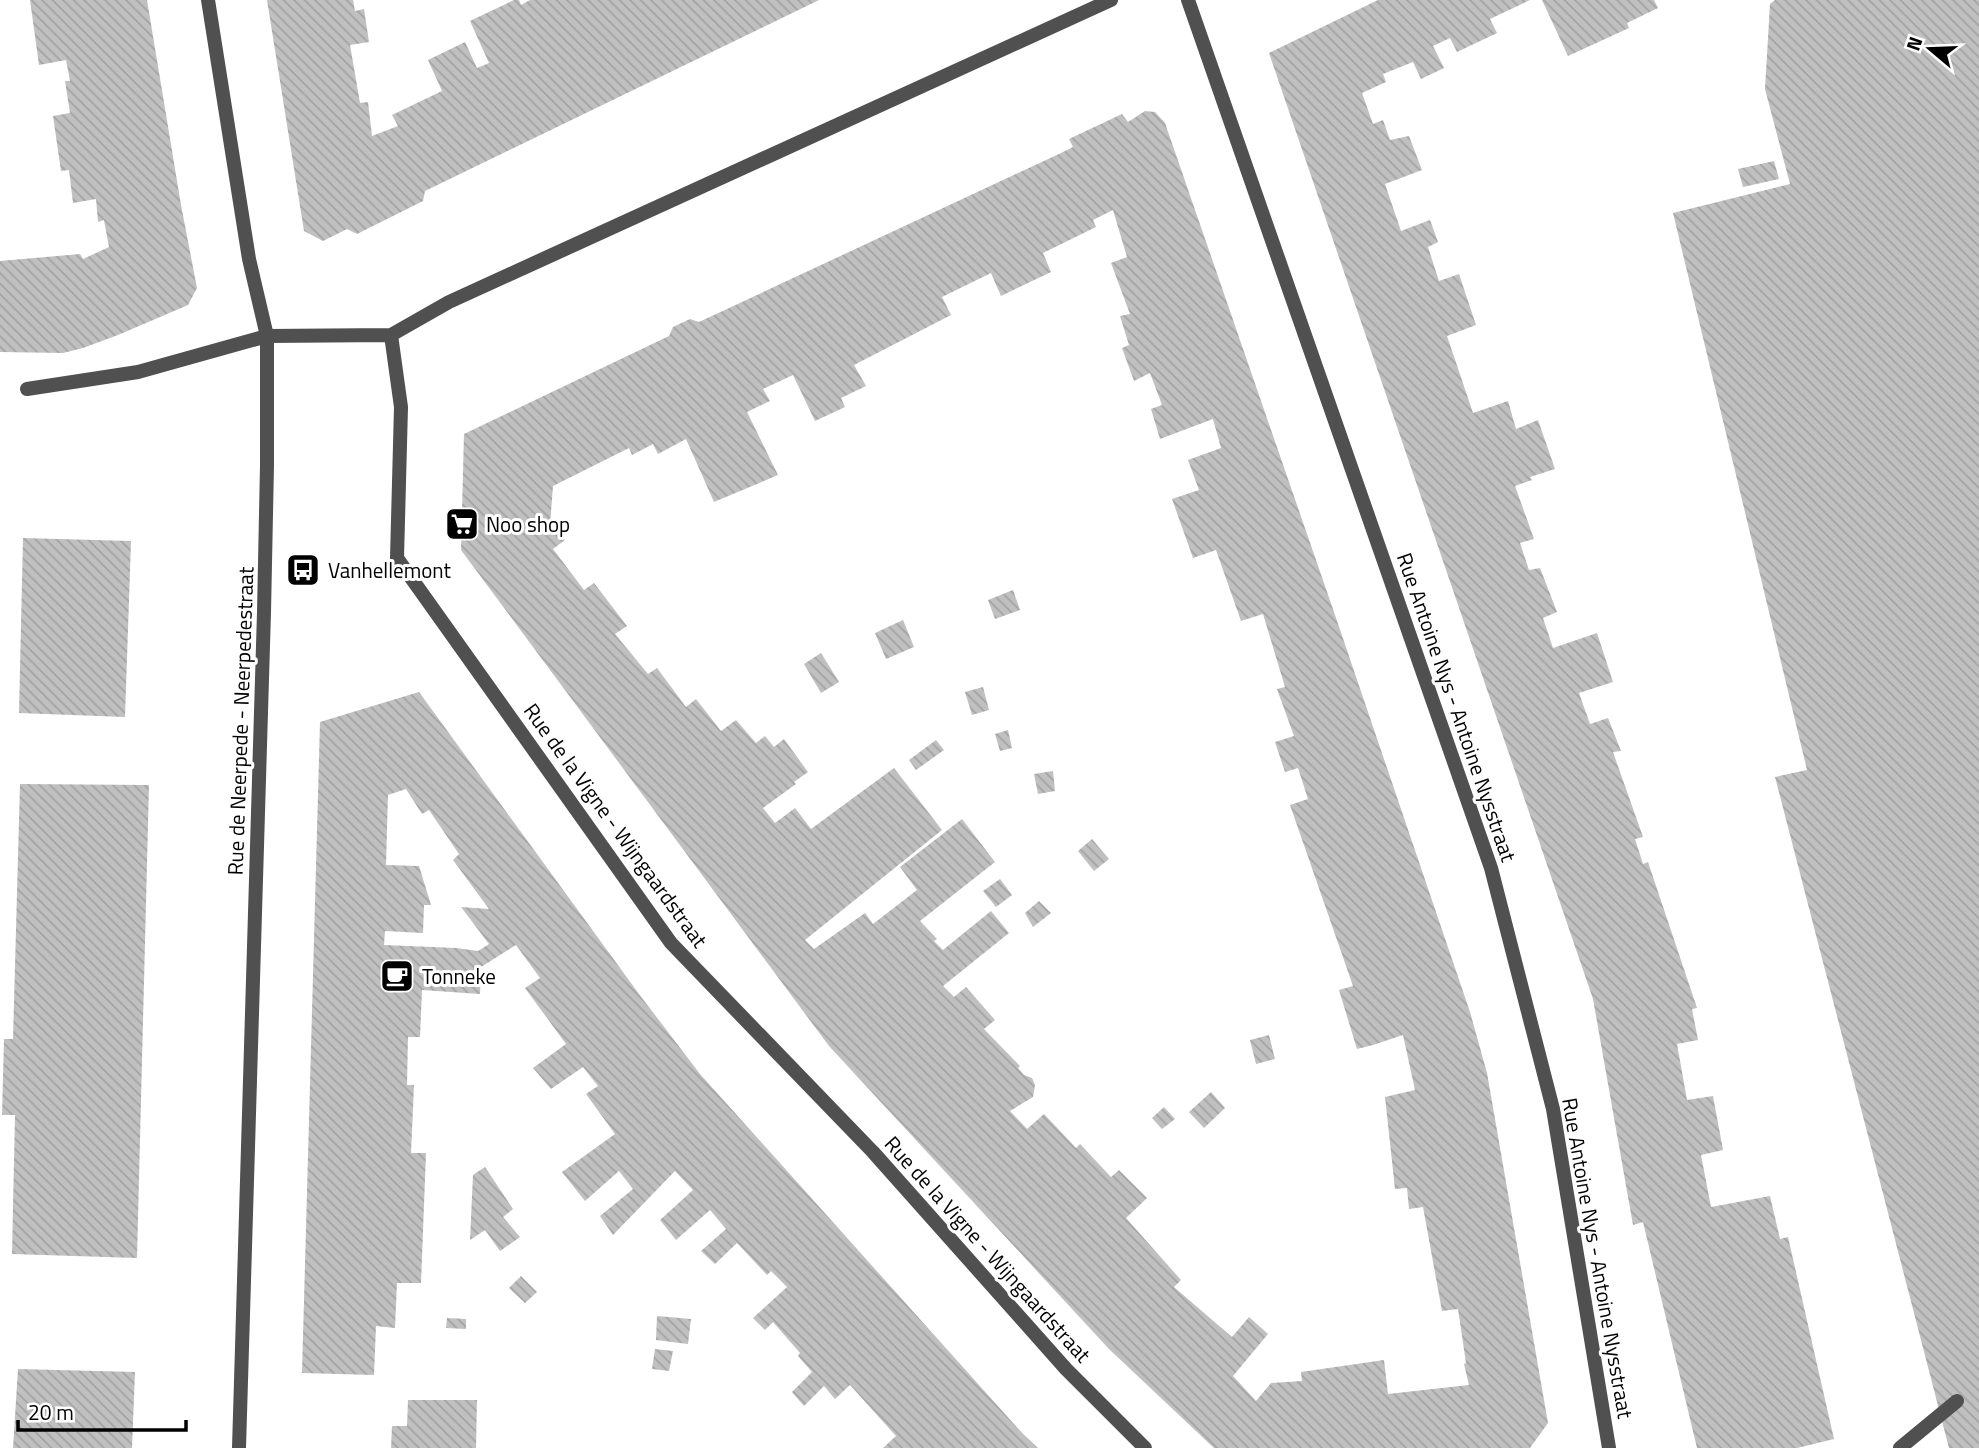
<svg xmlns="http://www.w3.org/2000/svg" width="1979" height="1448" font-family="'Titillium Web',sans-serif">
  <defs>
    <pattern id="building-back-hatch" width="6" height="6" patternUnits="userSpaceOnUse" patternTransform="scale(1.75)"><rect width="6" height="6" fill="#c0c0c0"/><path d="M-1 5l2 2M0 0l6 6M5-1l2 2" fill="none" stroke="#a3a3a3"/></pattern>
  </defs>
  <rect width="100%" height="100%" fill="#fff"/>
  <path fill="url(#building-back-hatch)" fill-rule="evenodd" d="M 30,0 L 147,0 L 181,205 L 197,288 L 188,305 L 118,335 L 83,348 L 63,353 L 0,352 L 0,261 L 80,254 L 83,259 L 109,247 L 104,220 L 98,222 L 96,199 L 73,203 L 69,170 L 61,171 L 53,116 L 70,113 L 65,81 L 70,81 L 66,60 L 39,65 Z
    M 267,0 L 353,0 L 355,11 L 364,9 L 369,42 L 350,45 L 360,103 L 368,102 L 372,136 L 398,126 L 392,115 L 442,91 L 428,60 L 465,42 L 477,68 L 489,63 L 470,21 L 514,0 L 519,0 L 521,5 L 530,0 L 819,0 L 425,191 L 423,201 L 357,234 L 347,229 L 323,241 L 304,231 Z
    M 1378,0 L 1530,0 L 1490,19 L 1497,33 L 1457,52 L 1450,38 L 1433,46 L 1444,68 L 1421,79 L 1413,62 L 1383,74 L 1386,82 L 1362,93 L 1373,124 L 1383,120 L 1390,140 L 1409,136 L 1422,170 L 1385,184 L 1401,231 L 1430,220 L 1438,242 L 1428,247 L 1439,281 L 1459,274 L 1476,325 L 1447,336 L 1473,413 L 1508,401 L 1516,429 L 1538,420 L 1555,469 L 1530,477 L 1532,480 L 1515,486 L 1534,539 L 1520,543 L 1529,570 L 1540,568 L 1557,612 L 1543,618 L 1553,648 L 1597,633 L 1613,682 L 1579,693 L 1590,724 L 1608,718 L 1621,751 L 1613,752 L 1643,837 L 1635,839 L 1643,864 L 1648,862 L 1697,1008 L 1692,1009 L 1698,1040 L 1677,1044 L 1687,1100 L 1713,1096 L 1723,1150 L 1701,1155 L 1711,1207 L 1770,1196 L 1780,1239 L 1788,1237 L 1834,1439 L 1797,1448 L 1697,1448 L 1643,1222 L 1633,1225 L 1593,999 L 1269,53 Z
    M 1542,0 L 1654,0 L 1658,8 L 1627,23 L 1629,28 L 1568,56 Z
    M 1775,0 L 1979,0 L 1979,1448 L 1949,1448 L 1775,777 L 1807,770 L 1673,213 L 1790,184 L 1765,89 L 1770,4 Z
    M 1145,111 L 1155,112 L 1165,123 L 1335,615 L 1470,1012 L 1487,1073 L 1548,1423 L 1530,1448 L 1214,1448 L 1109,1349 L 829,1046 L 461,550 L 464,434 L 669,336 L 673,327 L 690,319 L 699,322 L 1061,153 L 1073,147 L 1069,139 L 1122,114 L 1128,122 ZM 1113,210 L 1127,257 L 1111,263 L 1130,314 L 1120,316 L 1129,345 L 1122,348 L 1134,381 L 1150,373 L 1162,405 L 1151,409 L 1160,439 L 1213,419 L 1221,448 L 1188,460 L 1199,490 L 1172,499 L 1193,558 L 1216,550 L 1241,621 L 1263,614 L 1285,687 L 1277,689 L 1294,736 L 1275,742 L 1285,772 L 1298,768 L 1308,799 L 1290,805 L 1353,986 L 1339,990 L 1357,1049 L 1373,1045 L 1403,1035 L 1415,1090 L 1385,1097 L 1395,1189 L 1407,1188 L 1409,1209 L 1423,1207 L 1442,1311 L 1458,1309 L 1466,1363 L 1464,1364 L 1469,1385 L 1388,1394 L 1384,1360 L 1301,1372 L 1302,1381 L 1271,1383 L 1256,1401 L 1233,1376 L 1268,1334 L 1249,1317 L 1232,1337 L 1174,1287 L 1181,1280 L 1126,1218 L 1147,1198 L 1119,1170 L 1111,1177 L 1080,1144 L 1076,1148 L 1044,1114 L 1027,1129 L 1010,1111 L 1033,1097 L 1035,1085 L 1032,1078 L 1024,1075 L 1018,1068 L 1020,1066 L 984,1029 L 995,1020 L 966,987 L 954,997 L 943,986 L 1009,933 L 991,911 L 943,950 L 934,941 L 937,939 L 920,921 L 995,862 L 962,819 L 900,867 L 917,890 L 873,924 L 865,913 L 814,949 L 805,940 L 942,830 L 894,768 L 811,829 L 795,808 L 775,823 L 763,808 L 796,784 L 794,782 L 808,772 L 784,739 L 774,747 L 765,736 L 756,743 L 736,720 L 721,731 L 696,699 L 686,707 L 657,668 L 648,674 L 615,634 L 627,626 L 594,583 L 584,590 L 553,549 L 565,540 L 550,525 L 553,486 L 629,448 L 632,455 L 653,444 L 658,454 L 686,439 L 714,502 L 778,475 L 747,412 L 770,401 L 763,389 L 793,375 L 815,421 L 845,407 L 841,398 L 866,386 L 854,365 L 951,315 L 942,297 L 991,273 L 1001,296 L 1051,272 L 1043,253 L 1096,227 L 1093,220 Z
    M 1774,161 L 1779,179 L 1743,187 L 1738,169 Z
    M 23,538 L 131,541 L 125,717 L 19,713 Z
    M 1013,590 L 1020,610 L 995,619 L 988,600 Z
    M 903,620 L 914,647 L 886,659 L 875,633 Z
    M 821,653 L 839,682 L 821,693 L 804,664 Z
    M 983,687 L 989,710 L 972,715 L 965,692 Z
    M 419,692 L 639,994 L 700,1074 L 1023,1434 L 1038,1448 L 883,1448 L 896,1436 L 850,1385 L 835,1399 L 824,1386 L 804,1406 L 792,1392 L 812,1372 L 798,1356 L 800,1353 L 773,1322 L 765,1330 L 753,1318 L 787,1287 L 771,1271 L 767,1275 L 737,1243 L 715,1264 L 701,1251 L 726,1229 L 710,1210 L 676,1240 L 660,1220 L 693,1190 L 675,1171 L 613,1235 L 600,1216 L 633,1189 L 619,1171 L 585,1201 L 562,1172 L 615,1134 L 586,1094 L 598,1086 L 583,1067 L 551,1089 L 533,1068 L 566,1044 L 525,988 L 540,978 L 516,945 L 481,967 L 480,994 L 422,990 L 420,1037 L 408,1037 L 407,1085 L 414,1085 L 411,1153 L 426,1153 L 421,1283 L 397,1283 L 395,1328 L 376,1326 L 374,1375 L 302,1373 L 320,722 ZM 406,789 L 422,814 L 429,810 L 459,854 L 453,860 L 489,909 L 461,907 L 489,944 L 478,951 L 456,948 L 384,945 L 385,931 L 423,933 L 424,905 L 431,905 L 419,866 L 386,865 L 388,795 Z
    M 1008,730 L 1012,748 L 1000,751 L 995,734 Z
    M 936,740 L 944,750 L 916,770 L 909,760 Z
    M 1053,771 L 1055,791 L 1038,794 L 1034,774 Z
    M 20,784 L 149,785 L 137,1258 L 12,1254 L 15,1115 L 2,1115 L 4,1039 L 13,1039 Z
    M 1092,839 L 1109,859 L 1094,871 L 1078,851 Z
    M 1000,879 L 1012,895 L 996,907 L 983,891 Z
    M 1039,901 L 1051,913 L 1033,927 L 1025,913 Z
    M 1269,1035 L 1275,1059 L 1256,1064 L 1250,1040 Z
    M 1211,1092 L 1225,1108 L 1204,1128 L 1189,1112 Z
    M 1164,1107 L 1175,1119 L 1162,1129 L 1152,1118 Z
    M 485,1167 L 513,1209 L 503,1217 L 520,1237 L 500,1251 L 485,1230 L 470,1240 L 473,1175 Z
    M 521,1276 L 537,1292 L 525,1303 L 509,1288 Z
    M 657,1316 L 691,1319 L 688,1344 L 656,1340 Z
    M 447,1318 L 466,1319 L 466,1329 L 446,1328 Z
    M 655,1349 L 673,1351 L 669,1371 L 652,1369 Z
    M 18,1369 L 135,1372 L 132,1448 L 13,1448 Z
    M 408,1400 L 477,1400 L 476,1448 L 391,1448 L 392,1426 L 407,1426 Z"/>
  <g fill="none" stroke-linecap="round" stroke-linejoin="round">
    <path stroke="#505050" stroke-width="14" d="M 1900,1448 L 1957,1401"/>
    <path stroke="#505050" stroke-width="14" d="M 27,389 L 138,372 L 267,336"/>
    <path stroke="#505050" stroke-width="14" d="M 208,0 L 249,259 L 267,336 L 267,465 L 264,612 L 239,1448
      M 1188,0 L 1491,868 L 1553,1109 L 1609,1448
      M 391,335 L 401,407 L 397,558 L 671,943 L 873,1152 L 1066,1369 L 1145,1448
      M 267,336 L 391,335 L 449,302 L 1111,0"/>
  </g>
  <defs>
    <symbol id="supermarket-square" viewBox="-11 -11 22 22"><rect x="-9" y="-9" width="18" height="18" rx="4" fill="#000" stroke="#fff"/><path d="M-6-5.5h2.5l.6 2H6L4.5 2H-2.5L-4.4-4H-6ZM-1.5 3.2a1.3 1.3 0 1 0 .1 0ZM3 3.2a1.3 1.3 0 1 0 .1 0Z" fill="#fff"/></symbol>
    <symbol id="bus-square" viewBox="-11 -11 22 22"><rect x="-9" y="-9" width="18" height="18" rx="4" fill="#000" stroke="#fff"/><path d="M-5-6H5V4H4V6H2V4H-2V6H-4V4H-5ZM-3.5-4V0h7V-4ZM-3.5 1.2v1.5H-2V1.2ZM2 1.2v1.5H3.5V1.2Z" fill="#fff"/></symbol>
    <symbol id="cafe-square" viewBox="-11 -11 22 22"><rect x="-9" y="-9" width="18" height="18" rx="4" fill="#000" stroke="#fff"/><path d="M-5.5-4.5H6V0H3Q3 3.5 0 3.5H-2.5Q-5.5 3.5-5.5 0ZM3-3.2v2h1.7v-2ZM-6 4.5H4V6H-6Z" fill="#fff"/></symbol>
  </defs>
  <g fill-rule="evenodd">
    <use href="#supermarket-square" x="443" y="505" width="38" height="38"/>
    <use href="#bus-square" x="284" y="551" width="38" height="38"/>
    <use href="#cafe-square" x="378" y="957" width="38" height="38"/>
  </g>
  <g text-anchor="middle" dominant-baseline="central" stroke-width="6" stroke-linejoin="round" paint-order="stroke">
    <g font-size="21" fill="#000" stroke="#fff" text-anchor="start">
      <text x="486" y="524">Noo shop</text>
      <text x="328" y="570">Vanhellemont</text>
      <text x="422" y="976">Tonneke</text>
    </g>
    <g font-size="21" fill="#000" stroke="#fff">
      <text transform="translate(1457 707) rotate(71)">Rue Antoine Nys - Antoine Nysstraat</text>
      <text transform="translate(240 721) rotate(-88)">Rue de Neerpede - Neerpedestraat</text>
      <text transform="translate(616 825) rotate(54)">Rue de la Vigne - Wijngaardstraat</text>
      <text transform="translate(988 1249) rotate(48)">Rue de la Vigne - Wijngaardstraat</text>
      <text transform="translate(1598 1258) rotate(80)">Rue Antoine Nys - Antoine Nysstraat</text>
    </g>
  </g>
  <g transform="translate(1930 49) rotate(289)" stroke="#ffffff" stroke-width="5" paint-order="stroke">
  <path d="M0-5L12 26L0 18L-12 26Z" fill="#000000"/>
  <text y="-10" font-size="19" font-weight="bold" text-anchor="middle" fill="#000000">N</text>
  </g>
  <path d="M18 1420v10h168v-10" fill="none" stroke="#000000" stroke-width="3.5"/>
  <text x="28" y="1420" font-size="21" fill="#000000" stroke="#ffffff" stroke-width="5" paint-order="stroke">20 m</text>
</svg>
